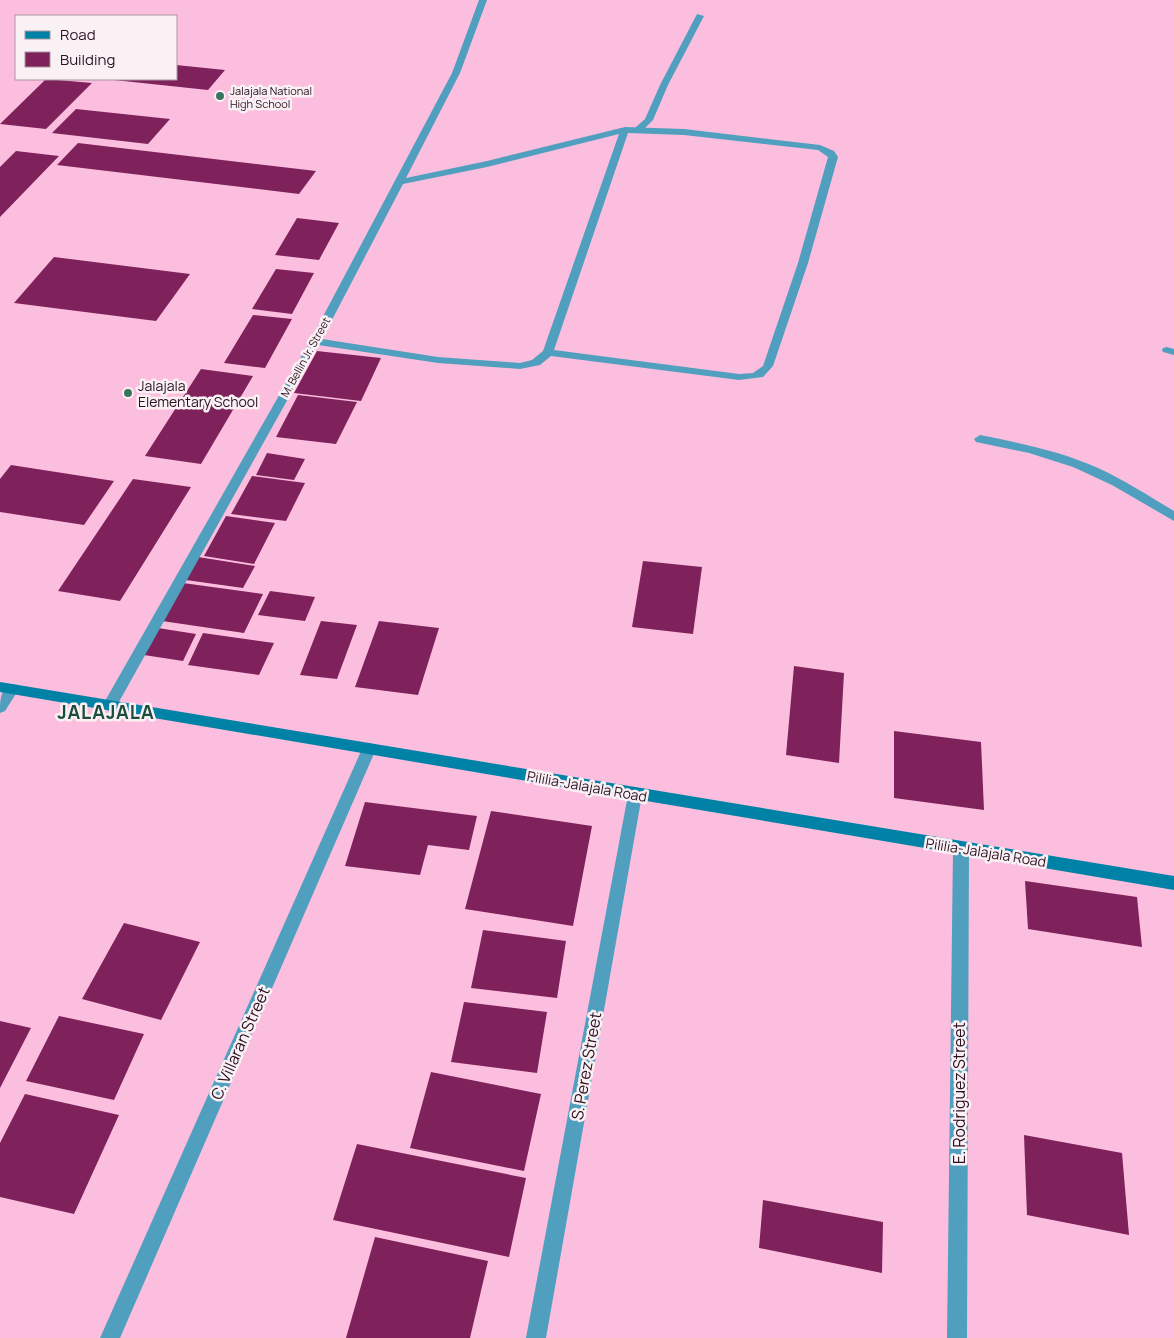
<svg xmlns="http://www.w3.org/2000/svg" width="1174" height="1338" font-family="Manrope,sans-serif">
  <rect width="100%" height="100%" fill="#fcbede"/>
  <path fill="#7f225c" d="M 176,65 L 225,70 L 208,90 L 114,80 L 176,79 Z
    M 46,79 L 92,83 L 46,129 L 0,124 Z
    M 76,109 L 170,119 L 148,144 L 52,133 Z
    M 78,143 L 316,171 L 299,194 L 57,165 Z
    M 16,151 L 59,156 L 0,217 L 0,167 Z
    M 297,218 L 339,223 L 319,260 L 275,255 Z
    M 54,257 L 190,274 L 156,321 L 14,303 Z
    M 276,269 L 314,273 L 292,314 L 252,309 Z
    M 253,315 L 292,319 L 265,368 L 224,363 Z
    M 317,351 L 381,358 L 361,401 L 294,393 Z
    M 201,369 L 253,376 L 201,464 L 145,456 Z
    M 298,395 L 357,402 L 336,444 L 276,437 Z
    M 267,453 L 305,459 L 294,480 L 256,475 Z
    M 11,465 L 114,481 L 84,525 L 0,512 L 0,479 Z
    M 252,476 L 305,483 L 286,521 L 231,514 Z
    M 133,479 L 191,487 L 120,601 L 58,591 Z
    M 226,516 L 275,523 L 254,564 L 204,556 Z
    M 198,557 L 255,566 L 243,588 L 186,580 Z
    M 643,561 L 702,567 L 693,634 L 632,627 Z
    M 183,583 L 263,594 L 244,633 L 162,621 Z
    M 270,591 L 315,597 L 305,621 L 258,615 Z
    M 321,621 L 357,625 L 337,679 L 300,675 Z
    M 379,621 L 439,628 L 418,695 L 355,687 Z
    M 158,628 L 196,634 L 183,661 L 144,655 Z
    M 203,633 L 274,643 L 259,675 L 188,665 Z
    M 794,666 L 844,673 L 839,763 L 786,755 Z
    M 894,731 L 981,742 L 984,810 L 894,798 Z
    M 365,802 L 477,816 L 469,850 L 428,845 L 420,875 L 345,866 Z
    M 491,811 L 592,826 L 573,926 L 465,909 Z
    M 1025,881 L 1137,897 L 1142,947 L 1028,929 Z
    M 124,923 L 200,942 L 161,1020 L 82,999 Z
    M 483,930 L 566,941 L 557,998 L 471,988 Z
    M 464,1002 L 547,1012 L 537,1073 L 451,1062 Z
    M 59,1016 L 144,1034 L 114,1100 L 26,1081 Z
    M 0,1021 L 31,1028 L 0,1088 Z
    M 431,1072 L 541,1094 L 524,1171 L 410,1148 Z
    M 25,1094 L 119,1115 L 74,1214 L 0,1197 L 0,1143 Z
    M 1024,1135 L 1122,1153 L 1129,1235 L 1027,1215 Z
    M 357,1144 L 526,1178 L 509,1257 L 333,1220 Z
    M 763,1200 L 883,1222 L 882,1273 L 759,1248 Z
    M 375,1237 L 488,1261 L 470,1338 L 346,1338 Z"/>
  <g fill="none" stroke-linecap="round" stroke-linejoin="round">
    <path fill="#509fbf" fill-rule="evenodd" d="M 697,14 L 704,16 L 668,85 L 653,120 L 642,131 L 636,131 L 636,127 L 645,119 L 660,85 Z
      M 1167,347 L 1174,349 L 1174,355 L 1163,352 L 1162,350 L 1163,348 Z
      M 980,435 C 1020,443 1060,451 1098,468 C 1124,480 1149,496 1174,511 L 1174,521 L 1112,485 L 1073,467 L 1029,453 L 976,442 L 974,439 Z"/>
    <path fill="#509fbf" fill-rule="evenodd" d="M 479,0 L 487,0 L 460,73 L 406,178 L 487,161 L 625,127 L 684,129 L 820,145 L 834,151 L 838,157 L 808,263 L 773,366 L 763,377 L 739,380 L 551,356 L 540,365 L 520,369 L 438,363 L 318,345 L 115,709 L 110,711 L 105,709 L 103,705 L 105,701 L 310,341 L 452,73 ZM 628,133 L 684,135 L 818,150 L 828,157 L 798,263 L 763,366 L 753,373 L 739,374 L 554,350 ZM 619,134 L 543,351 L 532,360 L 520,363 L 438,357 L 322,339 L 403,184 L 487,167 Z
      M 12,684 L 17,685 L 19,689 L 5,711 L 0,713 C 0,701 0,688 12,684 Z
      M 369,743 L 374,745 L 376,749 L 120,1338 L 100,1338 L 362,749 L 364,745 Z
      M 635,789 L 640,791 L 642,795 L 546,1338 L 526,1338 L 628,795 L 630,791 Z
      M 961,841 L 966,843 L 969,848 L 967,1338 L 947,1338 L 953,848 L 956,843 Z"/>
    <path fill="#0081a6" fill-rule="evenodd" d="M 0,682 L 1174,876 L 1174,890 L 0,692 Z"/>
  </g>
  <g fill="#39745e" stroke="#faf1f5" stroke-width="2">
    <circle cx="220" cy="96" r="5"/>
    <circle cx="128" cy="393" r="5"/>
  </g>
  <g text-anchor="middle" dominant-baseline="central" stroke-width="5" stroke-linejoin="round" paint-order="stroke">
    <g font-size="11" fill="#2b101f" stroke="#faf1f5" text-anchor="start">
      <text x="230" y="90">Jalajala National<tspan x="230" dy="13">High School</tspan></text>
    </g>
    <g font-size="11" fill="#2b101f" stroke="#faf1f5">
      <text transform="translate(305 357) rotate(-61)">M. Bellin Jr. Street</text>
    </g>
    <g font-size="14" fill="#2b101f" stroke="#faf1f5" text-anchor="start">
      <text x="138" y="385">Jalajala<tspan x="138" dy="16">Elementary School</tspan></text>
    </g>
    <g font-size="14" fill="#2b101f" stroke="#faf1f5">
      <text transform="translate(587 786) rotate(10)">Pililia-Jalajala Road</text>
      <text transform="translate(986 852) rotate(9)">Pililia-Jalajala Road</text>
    </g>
    <g font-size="16" fill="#2b101f" stroke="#faf1f5">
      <text transform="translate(240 1043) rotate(-66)">C. Villaran Street</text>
      <text transform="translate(586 1066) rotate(-80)">S. Perez Street</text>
      <text transform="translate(959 1093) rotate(-90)">E. Rodriguez Street</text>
    </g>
    <g font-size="19" font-weight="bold" letter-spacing="1" fill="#1c4c3b" stroke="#faf1f5">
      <text x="106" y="712">JALAJALA</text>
    </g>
  </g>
  <rect x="15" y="15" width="162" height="65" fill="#faf1f5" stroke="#a7979f"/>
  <rect x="25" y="31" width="25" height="8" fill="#0081a6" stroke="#a7979f"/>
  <text x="60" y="40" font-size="15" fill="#2b101f">Road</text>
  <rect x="25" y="52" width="25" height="15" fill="#7f225c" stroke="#a7979f"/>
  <text x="60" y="65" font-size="15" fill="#2b101f">Building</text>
</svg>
